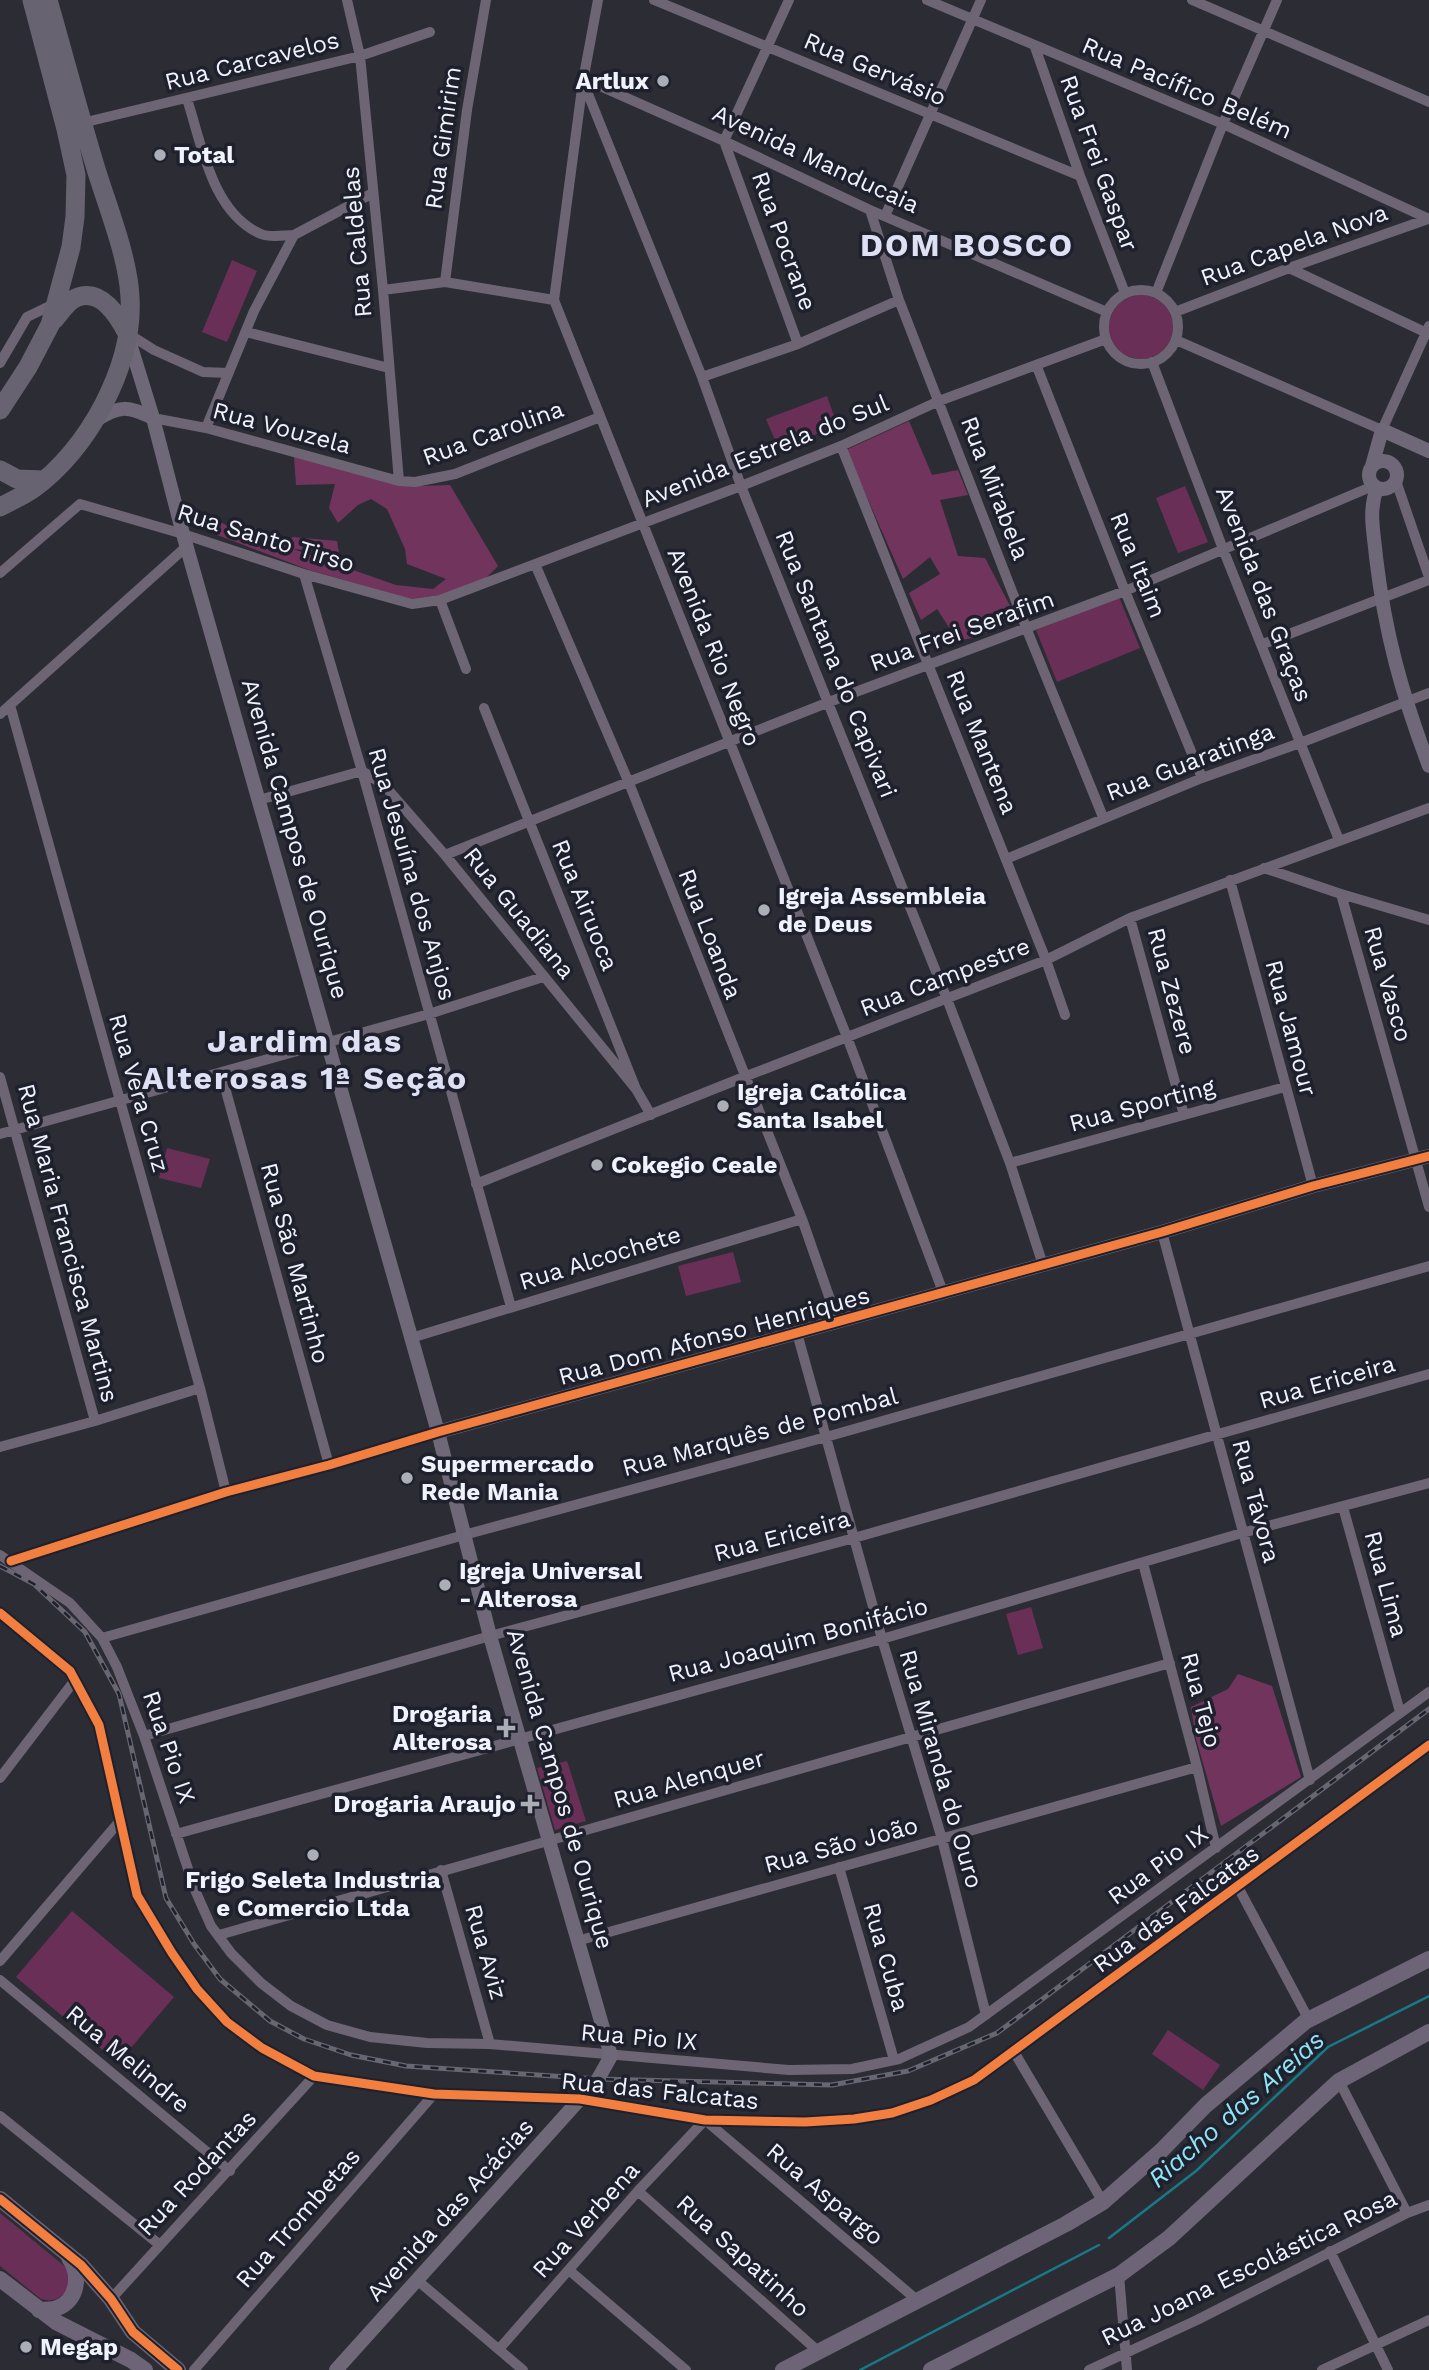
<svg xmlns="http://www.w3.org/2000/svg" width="1429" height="2370" font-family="'Work Sans',sans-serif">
  <rect width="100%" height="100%" fill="#2c2d34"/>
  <path fill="#6a2f57" d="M 232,260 L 257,271 L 227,342 L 202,332 Z
    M1109 327a32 32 0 1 1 64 0a32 32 0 1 1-64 0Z
    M 827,396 L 838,427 L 778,447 L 766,419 Z
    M 1185,486 L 1208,542 L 1178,553 L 1156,498 Z
    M 1119,597 L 1140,648 L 1057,682 L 1036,630 Z
    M 167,1148 L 210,1159 L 201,1188 L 159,1178 Z
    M 733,1252 L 741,1282 L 686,1296 L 678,1266 Z
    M 1031,1607 L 1043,1648 L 1018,1655 L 1006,1614 Z
    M 567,1761 L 586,1821 L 555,1830 L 537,1768 Z
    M 72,1911 L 174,1997 L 118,2063 L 16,1977 Z
    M 1168,2030 L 1220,2065 L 1203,2090 L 1152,2054 Z
    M 0,2213 L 68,2269 L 69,2289 C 60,2298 54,2303 41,2299 L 0,2266 Z"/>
  <path fill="#71345d" d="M 909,421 L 932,475 L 958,470 L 968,495 L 940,500 L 958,556 L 985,558 L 1017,619 L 976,637 L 958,641 L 937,609 L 921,620 L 909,593 L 940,574 L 930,557 L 903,579 L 846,450 Z
    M 294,457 L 418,486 L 450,485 L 498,566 L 486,578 L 447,594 L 411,599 L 309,570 L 188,524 L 203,513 L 226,525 L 257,528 L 279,541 L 287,541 L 293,537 L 337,541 L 339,553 L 293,549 L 396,585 L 433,589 L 446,579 L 407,564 L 405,549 L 387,509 L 371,499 L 358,505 L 338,523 L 329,508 L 335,484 L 296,485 Z
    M 1238,1674 L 1272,1686 L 1301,1777 L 1221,1826 L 1196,1739 L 1191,1707 L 1228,1689 Z"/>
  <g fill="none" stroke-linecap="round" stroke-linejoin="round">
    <path stroke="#187988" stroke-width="2.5" d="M 1109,2238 L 1196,2171 L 1328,2047 L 1429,1996
      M 860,2370 L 1099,2245"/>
    <path stroke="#6d6574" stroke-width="10" d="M 347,0 L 360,56 L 383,290 L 399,481
      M 598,0 L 583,81 L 554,300 L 847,1037 L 943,1292
      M 654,0 L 1080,176
      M 789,0 L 724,141 L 798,344
      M 927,0 L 1223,124 L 1429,219
      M 1192,0 L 1429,102
      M 1035,47 L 1080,176 L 1125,293
      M 584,79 L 724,141 L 870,210 L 1107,312
      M 584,84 L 702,377 L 741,486 L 947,999 L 1010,1163 L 1043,1265
      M 187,99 C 202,145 212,213 261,234 C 270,238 284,235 294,235
      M 82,123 L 360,56 L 430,32
      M 870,210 L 899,300 L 1027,630 L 1103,817
      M 885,216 L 981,0
      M 1289,268 L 1429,334
      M 445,282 L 467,110 L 486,0
      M 383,290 L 445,282 L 554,300
      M1104 327a37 37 0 1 1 74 0a37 37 0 1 1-74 0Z
      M 1156,293 L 1223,124 L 1277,0
      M 1175,312 L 1289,268 L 1428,219
      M 246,332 L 389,368
      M 127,333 L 154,350 L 203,372 L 228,373
      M 1176,340 L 1382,430 L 1429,326
      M 1152,362 L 1223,549 L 1339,840
      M 0,363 L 27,317 L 56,303
      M 1037,367 L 1125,591 L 1202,778
      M 702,377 L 798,344 L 899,300
      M 153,418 L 206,428 L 399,481 L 415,482 L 455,474 L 600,417
      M 206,428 L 254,311 L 294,235 L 373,193
      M 841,446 L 1046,960 L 1065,1015
      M 1396,481 L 1429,577
      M 535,564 L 629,783 L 802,1219 L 838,1322
      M 0,573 L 80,504 L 183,534 L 304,574 L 412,604 L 440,600 L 741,486 L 841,446 L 939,401 L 1106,339
      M 304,574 L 362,771 L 511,1307
      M 440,600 L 466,669
      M 1263,644 L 1429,580
      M 10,705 L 200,1388 L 226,1492
      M 484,708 L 636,1089 L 651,1115
      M 0,714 L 187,546
      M 259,800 L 362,771 L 384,785 L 445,855 L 636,1089
      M 445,855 L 829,702 L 1125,591 L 1373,486
      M 1006,859 L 1202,778 L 1300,743 L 1429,693
      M 1264,868 L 1341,894 L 1429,920
      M 1230,880 L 1313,1186
      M 1341,894 L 1429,1207
      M 1130,918 L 1184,1115
      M 221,1073 L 329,1465
      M 0,1077 L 95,1421
      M 0,1134 L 429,1014 L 543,977
      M 1010,1163 L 1285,1087
      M 476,1184 L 744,1077 L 1046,960 L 1130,918 L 1429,808
      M 1162,1232 L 1310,1780
      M 797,1333 L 882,1639 L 942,1839 L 986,2015
      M 411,1338 L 802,1219
      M 0,1447 L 95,1421 L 200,1388
      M 1343,1507 L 1400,1712
      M 0,1555 L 70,1603 L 102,1638 L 117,1667 L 144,1736 L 195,1890 L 211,1926 L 231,1953 L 261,1983 L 291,2006 L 327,2025 L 370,2037 L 427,2043 L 490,2044 L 789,2070 L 852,2069 L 899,2059 L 969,2027 L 1429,1692
      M 11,1561 L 226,1492 L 329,1465 L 438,1432
      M 1143,1563 L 1197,1767 L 1216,1848
      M 0,1613 L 70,1671 L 99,1725 L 137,1895 L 172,1953 L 197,1989 L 227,2022 L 262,2048 L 314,2076 L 434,2094 L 580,2099 L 705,2120 L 805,2122 L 854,2119 L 892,2113 L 931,2100 L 974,2080 L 1429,1745
      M 102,1638 L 464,1535 L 826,1437 L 1429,1266
      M 144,1736 L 490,1636 L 854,1538 L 1429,1374
      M 0,1778 L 75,1680
      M 176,1834 L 882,1639 L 1242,1533 L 1429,1483
      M 839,1867 L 894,2060
      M 441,1870 L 490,2044
      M 1238,1887 L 1309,2020
      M 219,1935 L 1170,1663
      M 577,1941 L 1197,1767
      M 0,1961 L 119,1822
      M 0,1980 L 230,2171
      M 1013,2050 L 1103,2202
      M 1339,2081 L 1407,2213
      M 0,2116 L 160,2245
      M 638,2191 L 819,2352
      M 1330,2251 L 1388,2370
      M 570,2271 L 686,2370
      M 1119,2275 L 1127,2370
      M 417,2280 L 523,2370
      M 111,2299 L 314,2076
      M 500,2348 L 638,2191 L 705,2120 L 917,2300
      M 194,2370 L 434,2094
      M 1089,2370 L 1197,2320 L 1407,2213 L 1429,2205
      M 1322,2370 L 1429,2320"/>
    <path stroke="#6f6878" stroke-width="14" d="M 128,337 L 153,418 L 183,534 L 438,1432 L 490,1636 L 611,2056 L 598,2079 L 336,2370
      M 96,420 C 121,405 127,406 153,418
      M1369 475a14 14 0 1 1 28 0a14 14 0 1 1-28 0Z
      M 1372,466 L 1382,430 L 1429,451
      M 1377,488 C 1368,512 1374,533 1376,557 C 1385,634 1402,694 1429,766
      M 438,1432 L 1162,1232 L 1313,1186 L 1429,1156"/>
    <path stroke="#6d6577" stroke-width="16" d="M 0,2199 L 81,2265 L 111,2299 L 133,2332 L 178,2370
      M 0,2279 L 56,2322 L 131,2360 L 145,2370
      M 39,2310 C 44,2310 52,2310 57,2308 C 78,2301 81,2274 69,2258
      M 783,2370 L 1066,2224 L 1103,2202 L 1161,2151 L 1206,2105 L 1306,2021 L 1429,1959
      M 931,2370 L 1119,2275 L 1169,2238 L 1339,2081 L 1429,2032"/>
    <path stroke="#686370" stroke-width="19" d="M 54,320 C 61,312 68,300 78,297 C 102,289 118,316 127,333
      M 0,410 L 28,367 L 50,325 L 71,247 L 75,217 L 76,175 L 66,129 L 32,0
      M 0,470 L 17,479 L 44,480
      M 0,507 C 11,501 23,496 33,489 C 88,450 134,366 130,297 C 128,257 108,208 96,169 C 79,113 64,56 48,0"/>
    <defs>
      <path id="rail" d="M 0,1566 L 34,1584 L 85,1632 L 119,1694 L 166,1898 L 194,1944 L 220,1979 L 270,2021 L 304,2039 L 351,2055 L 406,2066 L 598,2079 L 832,2085 L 908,2071 L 997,2033 L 1429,1709"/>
    </defs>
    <use href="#rail" stroke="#686670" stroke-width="5"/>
    <use href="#rail" stroke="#1e202d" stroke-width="2.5" stroke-dasharray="8" stroke-linecap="butt"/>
    <defs>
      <path id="cycleway" d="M 11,1561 L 226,1492 L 329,1465 L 438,1432 L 1162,1232 L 1313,1186 L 1429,1156
        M 0,1613 L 70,1671 L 99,1725 L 137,1895 L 172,1953 L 197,1989 L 227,2022 L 262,2048 L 314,2076 L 434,2094 L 580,2099 L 705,2120 L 805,2122 L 854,2119 L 892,2113 L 931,2100 L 974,2080 L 1429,1745
        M 0,2199 L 81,2265 L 111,2299 L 133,2332 L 178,2370"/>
    </defs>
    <use href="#cycleway" stroke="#1e202d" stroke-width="13"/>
    <use href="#cycleway" stroke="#f27e40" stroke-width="9"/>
  </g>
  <g fill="#acaeb6" stroke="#1e202d" stroke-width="2.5">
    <circle cx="663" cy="81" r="7"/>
    <circle cx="160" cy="155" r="7"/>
    <circle cx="764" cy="910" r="7"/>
    <circle cx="723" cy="1106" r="7"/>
    <circle cx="597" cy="1165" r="7"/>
    <circle cx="407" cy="1478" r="7"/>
    <circle cx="445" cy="1585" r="7"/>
    <path d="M502.5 1717.5h7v7h7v7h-7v7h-7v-7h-7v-7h7z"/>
    <path d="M526.5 1793.5h7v7h7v7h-7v7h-7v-7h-7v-7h7z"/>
    <circle cx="313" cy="1855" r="7"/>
    <circle cx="26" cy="2347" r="7"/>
  </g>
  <g text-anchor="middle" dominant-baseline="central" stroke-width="7" stroke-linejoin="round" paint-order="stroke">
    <g font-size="24" fill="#f1f3fc" stroke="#1e202d">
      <text transform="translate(252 61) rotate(-14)">Rua Carcavelos</text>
      <text transform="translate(875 69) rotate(23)">Rua Gervásio</text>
      <text transform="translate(1187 88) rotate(23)">Rua Pacífico Belém</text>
      <text transform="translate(443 138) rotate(-82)">Rua Gimirim</text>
      <text transform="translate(816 159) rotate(25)">Avenida Manducaia</text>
      <text transform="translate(1099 163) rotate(70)">Rua Frei Gaspar</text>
      <text transform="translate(784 241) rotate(70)">Rua Pocrane</text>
      <text transform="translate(357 242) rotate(-95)">Rua Caldelas</text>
      <text transform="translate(1294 245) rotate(-20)">Rua Capela Nova</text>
      <text transform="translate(282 428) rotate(15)">Rua Vouzela</text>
      <text transform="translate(493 433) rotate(-20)">Rua Carolina</text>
      <text transform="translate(765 451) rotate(-22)">Avenida Estrela do Sul</text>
      <text transform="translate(995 488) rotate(69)">Rua Mirabela</text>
      <text transform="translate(266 538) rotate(17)">Rua Santo Tirso</text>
      <text transform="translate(1138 565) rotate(68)">Rua Itaim</text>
      <text transform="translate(1264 594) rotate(69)">Avenida das Graças</text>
      <text transform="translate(962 631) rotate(-20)">Rua Frei Serafim</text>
      <text transform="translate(714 647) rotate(68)">Avenida Rio Negro</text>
      <text transform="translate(836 664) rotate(68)">Rua Santana do Capivari</text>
      <text transform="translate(982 742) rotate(68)">Rua Mantena</text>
      <text transform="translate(1190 762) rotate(-21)">Rua Guaratinga</text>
      <text transform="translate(295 839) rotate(74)">Avenida Campos de Ourique</text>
      <text transform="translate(412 874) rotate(74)">Rua Jesuína dos Anjos</text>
      <text transform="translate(585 905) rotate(68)">Rua Airuoca</text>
      <text transform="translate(519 913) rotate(51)">Rua Guadiana</text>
      <text transform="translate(710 934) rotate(69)">Rua Loanda</text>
      <text transform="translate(945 977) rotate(-21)">Rua Campestre</text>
      <text transform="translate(1388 984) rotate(74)">Rua Vasco</text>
      <text transform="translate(1172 991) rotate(75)">Rua Zezere</text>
      <text transform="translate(1291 1028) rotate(75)">Rua Jamour</text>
      <text transform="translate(139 1093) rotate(74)">Rua Vera Cruz</text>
      <text transform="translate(1142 1105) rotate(-15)">Rua Sporting</text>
      <text transform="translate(68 1243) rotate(75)">Rua Maria Francisca Martins</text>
      <text transform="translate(600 1258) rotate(-17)">Rua Alcochete</text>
      <text transform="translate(295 1263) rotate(75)">Rua São Martinho</text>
      <text transform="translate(714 1336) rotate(-15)">Rua Dom Afonso Henriques</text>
      <text transform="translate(1327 1382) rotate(-16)">Rua Ericeira</text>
      <text transform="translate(760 1432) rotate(-15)">Rua Marquês de Pombal</text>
      <text transform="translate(1256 1501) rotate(75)">Rua Távora</text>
      <text transform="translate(782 1536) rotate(-15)">Rua Ericeira</text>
      <text transform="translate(1386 1584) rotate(75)">Rua Lima</text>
      <text transform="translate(798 1640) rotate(-15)">Rua Joaquim Bonifácio</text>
      <text transform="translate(1201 1700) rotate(75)">Rua Tejo</text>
      <text transform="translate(169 1747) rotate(71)">Rua Pio IX</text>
      <text transform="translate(941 1769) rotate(74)">Rua Miranda do Ouro</text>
      <text transform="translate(689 1779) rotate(-16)">Rua Alenquer</text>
      <text transform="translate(560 1789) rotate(74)">Avenida Campos de Ourique</text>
      <text transform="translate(841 1845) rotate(-15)">Rua São João</text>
      <text transform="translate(1158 1865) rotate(-36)">Rua Pio IX</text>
      <text transform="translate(1176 1909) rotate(-36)">Rua das Falcatas</text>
      <text transform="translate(486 1952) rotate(74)">Rua Aviz</text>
      <text transform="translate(886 1957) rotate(74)">Rua Cuba</text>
      <text transform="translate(639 2037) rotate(5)">Rua Pio IX</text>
      <text transform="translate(128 2059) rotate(40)">Rua Melindre</text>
      <text transform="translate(660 2091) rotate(6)">Rua das Falcatas</text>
      <text transform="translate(197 2173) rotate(-47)">Rua Rodantas</text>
      <text transform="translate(825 2194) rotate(40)">Rua Aspargo</text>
      <text transform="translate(450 2210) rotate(-48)">Avenida das Acácias</text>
      <text transform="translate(298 2218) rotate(-49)">Rua Trombetas</text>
      <text transform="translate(586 2220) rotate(-48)">Rua Verbena</text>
      <text transform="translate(743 2256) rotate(42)">Rua Sapatinho</text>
      <text transform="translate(1249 2268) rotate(-26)">Rua Joana Escolástica Rosa</text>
    </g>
    <g font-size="24" font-weight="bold" fill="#f1f3fc" stroke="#1e202d" text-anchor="start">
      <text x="649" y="81" text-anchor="end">Artlux</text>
      <text x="174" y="155">Total</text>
      <text x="778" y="896">Igreja Assembleia<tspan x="778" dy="28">de Deus</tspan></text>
      <text x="737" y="1092">Igreja Católica<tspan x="737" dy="28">Santa Isabel</tspan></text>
      <text x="611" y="1165">Cokegio Ceale</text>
      <text x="421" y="1464">Supermercado<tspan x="421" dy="28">Rede Mania</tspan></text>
      <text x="459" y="1571">Igreja Universal<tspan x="459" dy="28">- Alterosa</tspan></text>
      <text x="492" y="1714" text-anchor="end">Drogaria<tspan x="492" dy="28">Alterosa</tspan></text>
      <text x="516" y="1804" text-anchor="end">Drogaria Araujo</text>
      <text x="313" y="1880" text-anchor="middle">Frigo Seleta Industria<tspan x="313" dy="28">e Comercio Ltda</tspan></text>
      <text x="40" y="2347">Megap</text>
    </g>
    <g font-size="26" font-style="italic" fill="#8fe5f6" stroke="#1e202d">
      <text transform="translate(1236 2109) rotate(-41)">Riacho das Areias</text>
    </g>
    <g font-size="32" font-weight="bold" letter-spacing="2" fill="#dee1f3" stroke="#1e202d">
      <text x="967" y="245">DOM BOSCO</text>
      <text x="305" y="1041">Jardim das<tspan x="305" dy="37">Alterosas 1ª Seção</tspan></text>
    </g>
  </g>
</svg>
